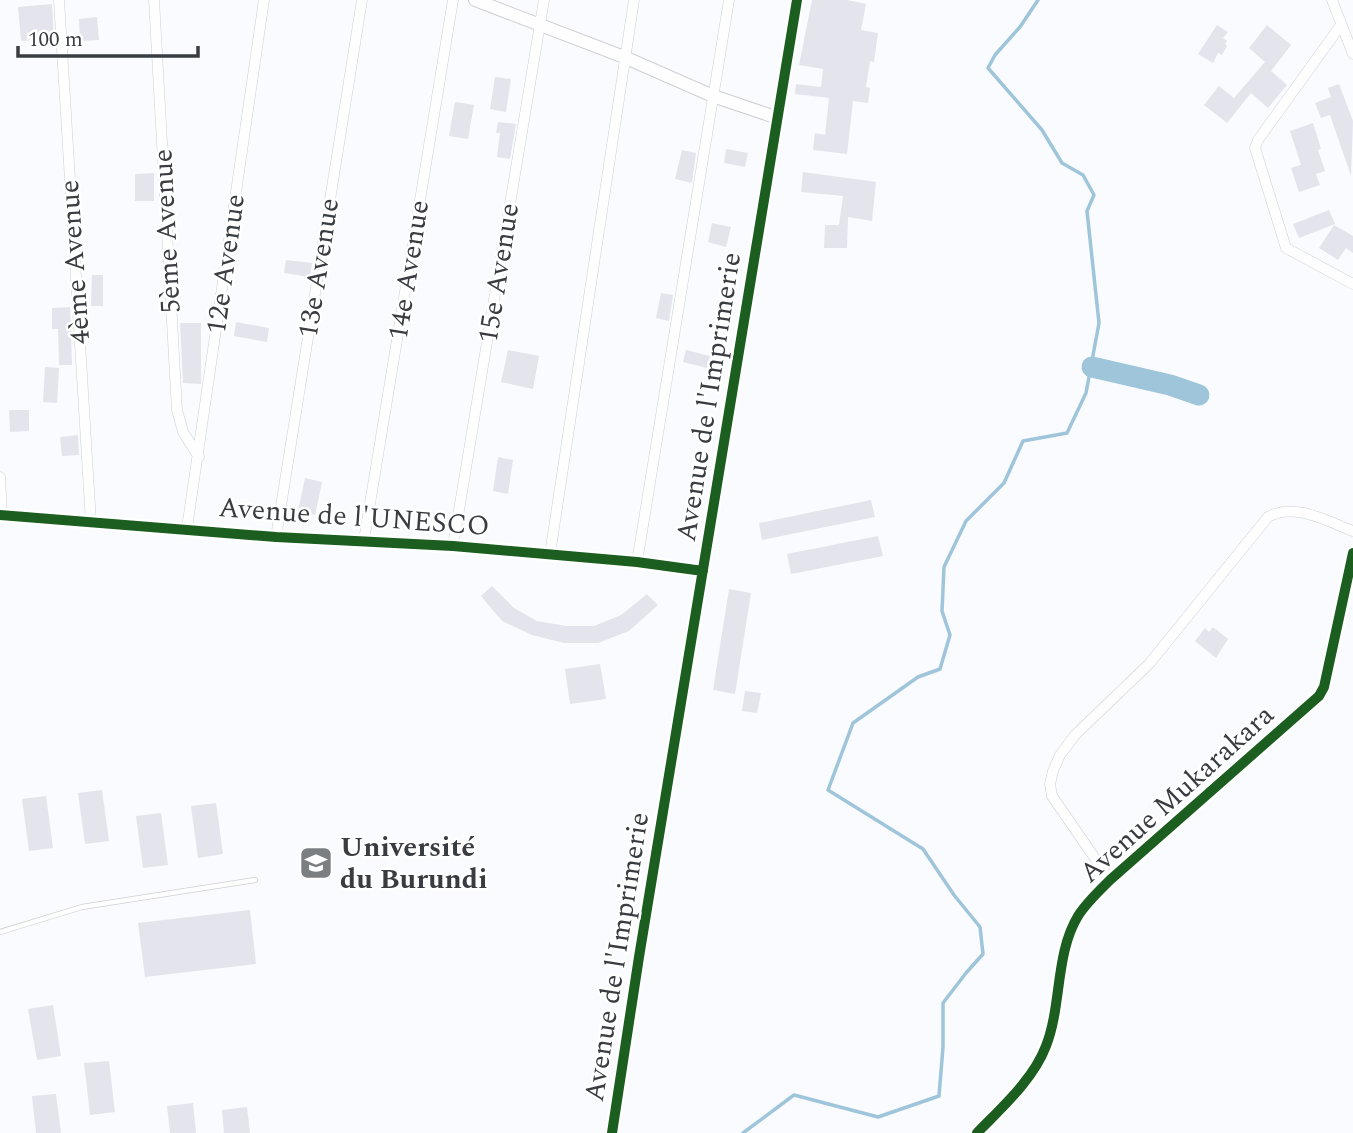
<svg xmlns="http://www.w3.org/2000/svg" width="1353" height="1133" font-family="Spectral,serif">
  <rect width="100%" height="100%" fill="#f9fbfe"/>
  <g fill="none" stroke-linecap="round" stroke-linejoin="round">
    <path stroke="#9fc5db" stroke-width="3.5" d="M 743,1133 L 794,1095 L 878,1117 L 939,1096 L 943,1047 L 943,1003 L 966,973 L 983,954 L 980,927 L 954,895 L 923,849 L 828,790 L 853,723 L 918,677 L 940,669 L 950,635 L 942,611 L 944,567 L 966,521 L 1004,483 L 1023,441 L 1067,433 L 1086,393 L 1099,323 L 1087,211 L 1094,195 L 1083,175 L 1062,163 L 1042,130 L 988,68 L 995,55 L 1020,27 L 1038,0"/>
    <path stroke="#9fc5db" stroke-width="21" d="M 1092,367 L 1170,385 L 1199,395"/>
  </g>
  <path fill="#e4e4ed" d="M 812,0 L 847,0 L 866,4 L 861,30 L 878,33 L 874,62 L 870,61 L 866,87 L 870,88 L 868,103 L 853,101 L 847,154 L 813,150 L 815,133 L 825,135 L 829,98 L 795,94 L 796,84 L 821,87 L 823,69 L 799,65 Z
    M 52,4 L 54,38 L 21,41 L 18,7 Z
    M 97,17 L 99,40 L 80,41 L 79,19 Z
    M 1217,25 L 1228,32 L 1223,38 L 1227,41 L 1225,44 L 1227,46 L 1222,55 L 1218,53 L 1213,63 L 1198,54 Z
    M 1267,25 L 1291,45 L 1271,71 L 1287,85 L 1268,108 L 1251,93 L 1227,123 L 1204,105 L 1219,86 L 1234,98 L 1265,62 L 1249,48 Z
    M 495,77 L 511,79 L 506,112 L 490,109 Z
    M 1339,84 L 1353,121 L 1351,176 L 1330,115 L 1321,118 L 1315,103 L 1331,97 L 1328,88 Z
    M 455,102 L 474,105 L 468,139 L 449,136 Z
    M 498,122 L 516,124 L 510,159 L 497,157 L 500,133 L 496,133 Z
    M 1313,123 L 1321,149 L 1318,150 L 1325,171 L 1316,174 L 1320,185 L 1299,192 L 1291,168 L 1301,165 L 1290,131 Z
    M 726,149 L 748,153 L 745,167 L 724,163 Z
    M 682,150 L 696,153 L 692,183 L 675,179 Z
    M 803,172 L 876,182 L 872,221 L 848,217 L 847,248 L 824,248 L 825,225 L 839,225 L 843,196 L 801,192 Z
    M 154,173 L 154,201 L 135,201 L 135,174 Z
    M 1329,210 L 1335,224 L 1299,238 L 1293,224 Z
    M 712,223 L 731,227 L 726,247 L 708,242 Z
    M 1334,225 L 1353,236 L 1353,253 L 1346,248 L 1338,260 L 1319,248 Z
    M 286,260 L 312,263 L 310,277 L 284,273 Z
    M 92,275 L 103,275 L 103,306 L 91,306 Z
    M 661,293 L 673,295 L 669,321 L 656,318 Z
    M 70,307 L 72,365 L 59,365 L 58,329 L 52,329 L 52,308 Z
    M 236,322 L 269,328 L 267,342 L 234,336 Z
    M 180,323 L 201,323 L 201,384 L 183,383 Z
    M 508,350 L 539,356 L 533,389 L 501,382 Z
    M 686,350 L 710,356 L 707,368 L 683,362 Z
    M 45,367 L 59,368 L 57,403 L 43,402 Z
    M 9,410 L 29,410 L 29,431 L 10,432 Z
    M 78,435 L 79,455 L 62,456 L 60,437 Z
    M 498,457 L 513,460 L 508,494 L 493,491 Z
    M 305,478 L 322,482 L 315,515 L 298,511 Z
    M 871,500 L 875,517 L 762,540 L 759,523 Z
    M 878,536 L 883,556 L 791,574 L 787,554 Z
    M 492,586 L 514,608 L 537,621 L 566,626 L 594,626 L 621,615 L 647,594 L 658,605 L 629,631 L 598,643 L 564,643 L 532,635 L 502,621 L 481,596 Z
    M 729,589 L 751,593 L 735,694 L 713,690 Z
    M 1213,627 L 1228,639 L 1216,658 L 1195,641 L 1205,628 L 1209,632 Z
    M 600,664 L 606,699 L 570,704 L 565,669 Z
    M 745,691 L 761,693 L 757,713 L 742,711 Z
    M 102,790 L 109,841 L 85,844 L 78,793 Z
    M 46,796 L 53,848 L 29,851 L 22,799 Z
    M 216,803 L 223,854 L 198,858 L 191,806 Z
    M 161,813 L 168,865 L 143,868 L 136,816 Z
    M 250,910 L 256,964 L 145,977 L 138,923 Z
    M 53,1005 L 61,1056 L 37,1060 L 28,1009 Z
    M 109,1061 L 115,1112 L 90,1115 L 84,1063 Z
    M 56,1094 L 61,1133 L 36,1133 L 32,1096 Z
    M 193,1103 L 196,1133 L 170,1133 L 167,1106 Z
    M 247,1107 L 250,1133 L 224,1133 L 222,1110 Z"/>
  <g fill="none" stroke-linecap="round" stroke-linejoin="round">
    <defs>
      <path id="service" d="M 0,932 L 82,907 L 255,880"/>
      <path id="minor" d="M 59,0 L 91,523
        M 154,0 L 177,410 L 183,432 L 199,457
        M 1332,0 L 1353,54
        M 1341,25 L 1258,140 L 1255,148 L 1286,248 L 1353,284
        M 0,477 L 2,515
        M 0,515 L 276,537 L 453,546 L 637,562 L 703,571
        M 187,528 L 264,0
        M 276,537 L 362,0
        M 364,540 L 453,0
        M 453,546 L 544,0
        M 550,554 L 634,0
        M 637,562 L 729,0
        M 1110,880 L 1052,796 L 1050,784 L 1053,771 L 1060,755 L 1075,735 L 1149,664 L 1268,517 C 1294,502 1327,521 1353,531
        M 977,1133 C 1002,1107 1033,1080 1046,1046 C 1062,1005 1055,954 1078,916 C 1086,903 1099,891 1110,880 L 1319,696 L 1324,687 L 1353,553"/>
      <path id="tertiary" d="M 475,0 L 624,57 L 713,96 L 778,118
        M 612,1133 L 639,957 L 797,0"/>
    </defs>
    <use href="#service" stroke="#ced0d3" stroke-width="6"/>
    <use href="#minor" stroke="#ced0d3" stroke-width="11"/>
    <use href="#tertiary" stroke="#ced0d3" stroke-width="14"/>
    <use href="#service" stroke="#fefeff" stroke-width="4.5"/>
    <use href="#minor" stroke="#fefeff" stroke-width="10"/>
    <use href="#tertiary" stroke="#fefeff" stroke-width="12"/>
    <defs>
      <path id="cycleway" d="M 0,515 L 276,537 L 453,546 L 637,562 L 703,571
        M 612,1133 L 639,957 L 797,0
        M 977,1133 C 1002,1107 1033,1080 1046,1046 C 1062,1005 1055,954 1078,916 C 1086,903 1099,891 1110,880 L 1319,696 L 1324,687 L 1353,553"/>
    </defs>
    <use href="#cycleway" stroke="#fff" stroke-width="15"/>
    <use href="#cycleway" stroke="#1b5e20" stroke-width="10"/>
  </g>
  <defs>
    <symbol id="university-square" viewBox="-11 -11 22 22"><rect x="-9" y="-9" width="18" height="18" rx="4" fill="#7c7f82" stroke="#fff"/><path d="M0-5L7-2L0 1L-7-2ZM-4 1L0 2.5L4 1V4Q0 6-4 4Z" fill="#fff"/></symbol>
  </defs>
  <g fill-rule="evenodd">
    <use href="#university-square" x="297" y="844" width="38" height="38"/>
  </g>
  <g text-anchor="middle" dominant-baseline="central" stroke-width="5" stroke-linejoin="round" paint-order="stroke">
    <g font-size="28" fill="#393c40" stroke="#fff">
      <text transform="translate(167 231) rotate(-93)">5ème Avenue</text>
      <text transform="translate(75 262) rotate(-94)">4ème Avenue</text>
      <text transform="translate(226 264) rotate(-82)">12e Avenue</text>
      <text transform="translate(319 268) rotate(-81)">13e Avenue</text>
      <text transform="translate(409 270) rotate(-81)">14e Avenue</text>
      <text transform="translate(499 273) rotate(-81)">15e Avenue</text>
      <text transform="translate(709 397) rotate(-81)">Avenue de l'Imprimerie</text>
      <text transform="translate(354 517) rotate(4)">Avenue de l'UNESCO</text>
      <text transform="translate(1177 794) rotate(-42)">Avenue Mukarakara</text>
      <text transform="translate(617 957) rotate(-81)">Avenue de l'Imprimerie</text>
    </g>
    <g font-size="28" font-weight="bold" fill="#393c40" stroke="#fff" text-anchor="start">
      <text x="340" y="847">Université<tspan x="340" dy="32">du Burundi</tspan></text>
    </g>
  </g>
  <path d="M18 46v10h180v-10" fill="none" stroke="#393c40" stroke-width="3.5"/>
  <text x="28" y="46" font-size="21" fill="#393c40" stroke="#ffffff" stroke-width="5" paint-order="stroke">100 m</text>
</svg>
